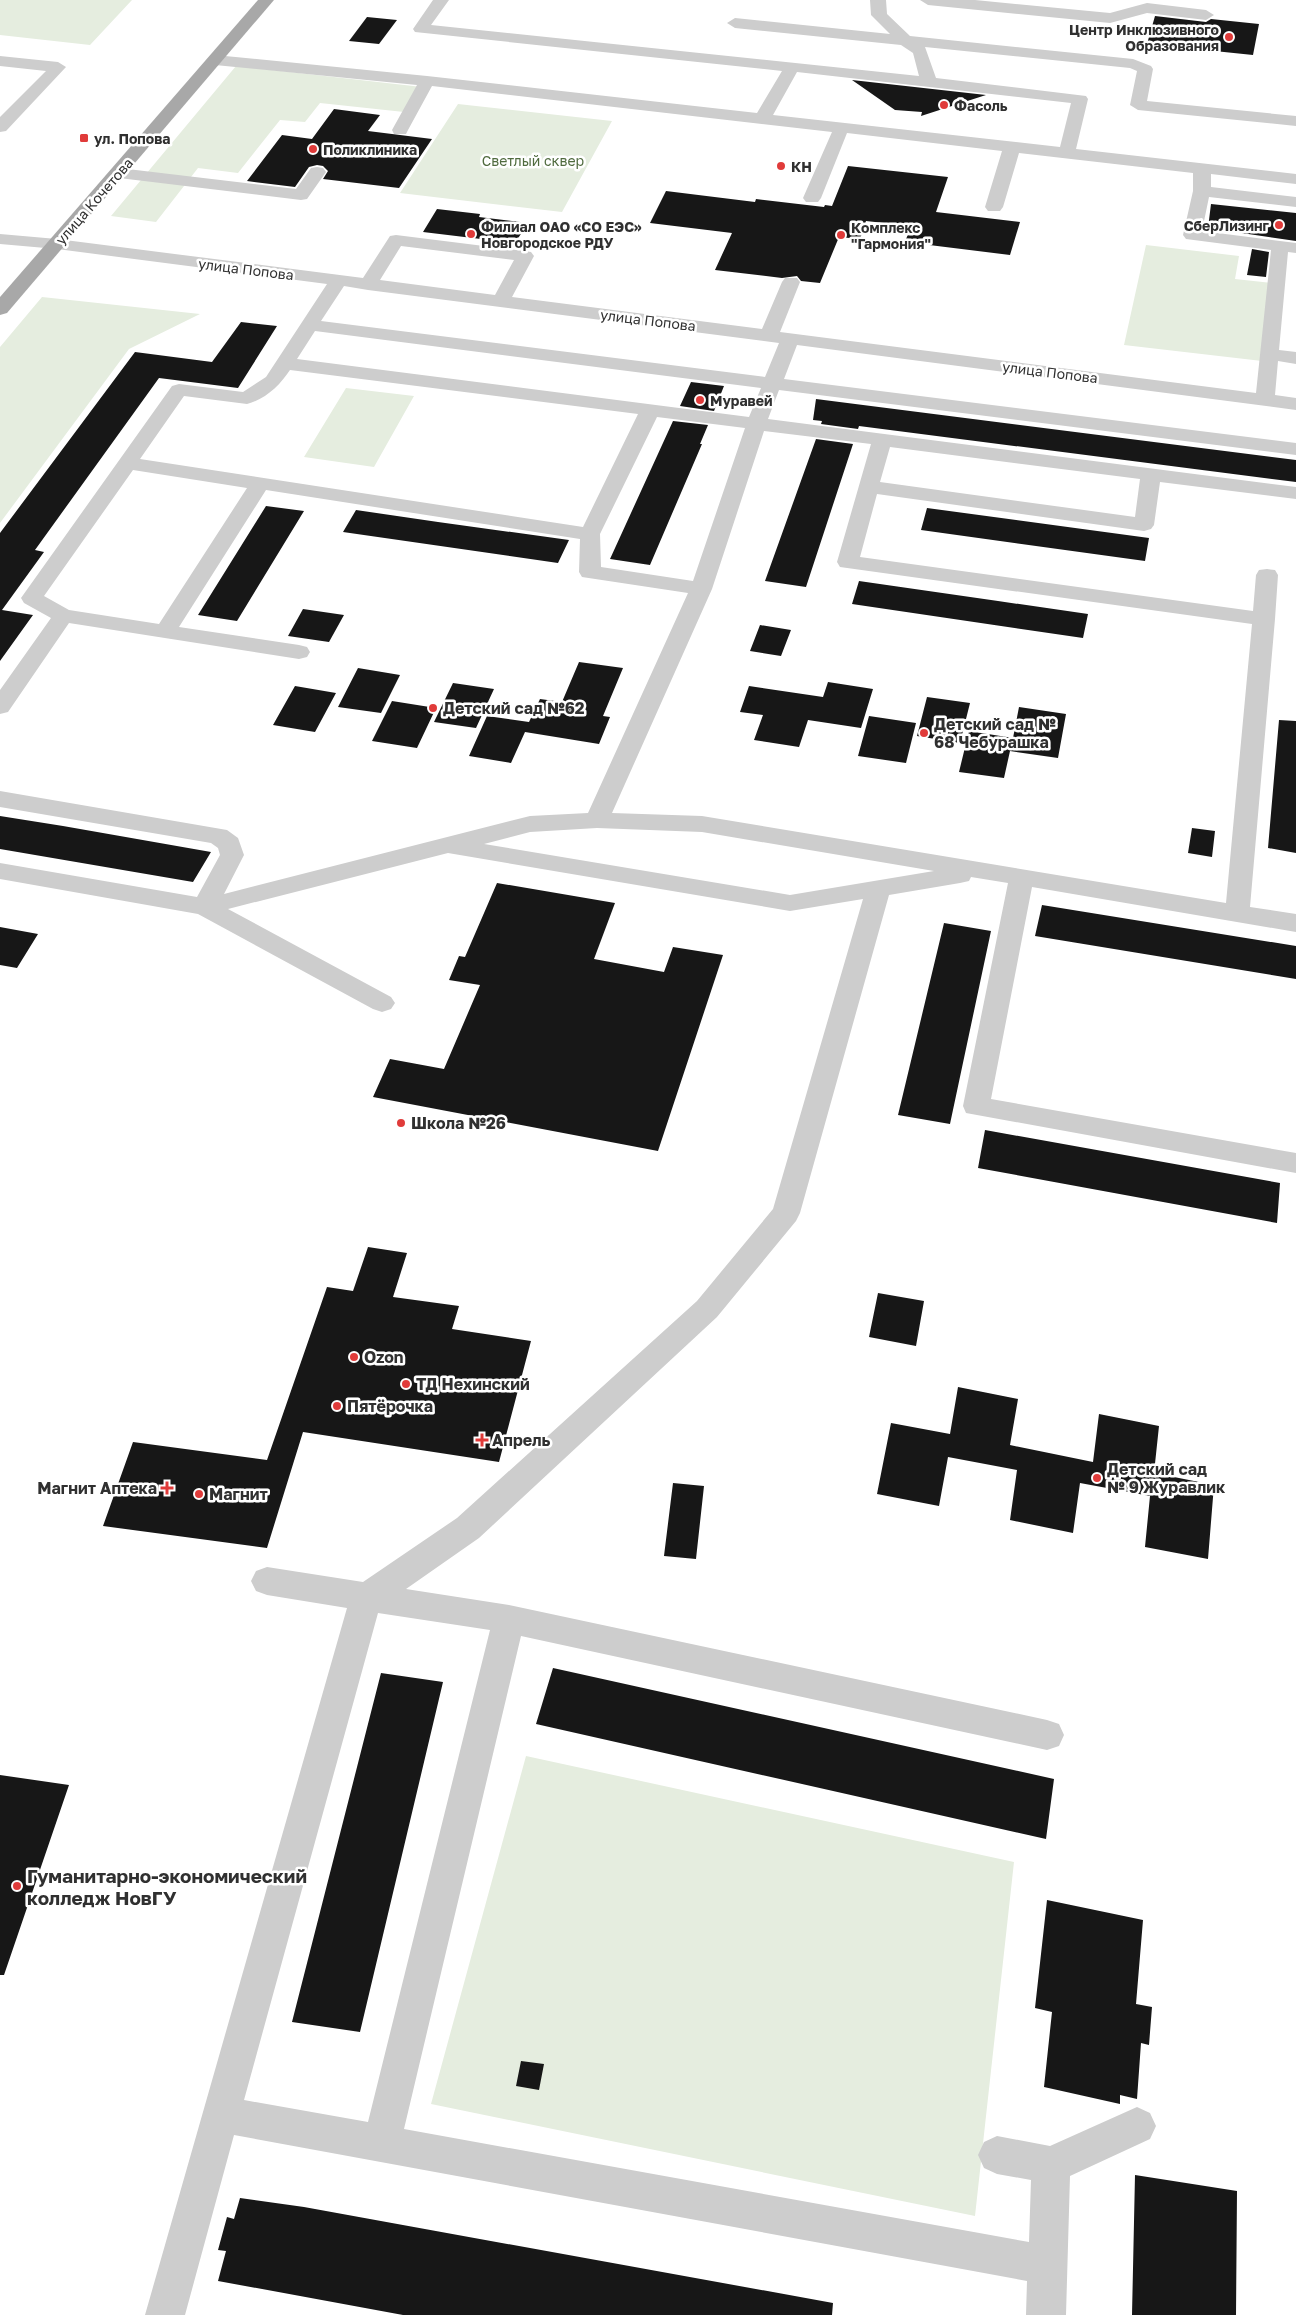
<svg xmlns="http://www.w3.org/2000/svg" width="1296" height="2315" font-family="'Golos Text',sans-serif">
  <rect width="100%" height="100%" fill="#fff"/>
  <path fill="#e5eddf" d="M 0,0 L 132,0 L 90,45 L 0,35 Z
    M 236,66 L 422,87 L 404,112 L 320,103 L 305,122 L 280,120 L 238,173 L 198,168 L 156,222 L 111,216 Z
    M 458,104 L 612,121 L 562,212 L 400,193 Z
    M 1146,245 L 1239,256 L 1235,279 L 1273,283 L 1262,361 L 1124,345 Z
    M 42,297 L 200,314 L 129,349 L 0,523 L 0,347 Z
    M 346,388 L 414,396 L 374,467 L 304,457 Z
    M 526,1756 L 1014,1862 L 975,2216 L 431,2104 Z"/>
  <path fill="#171717" d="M 1155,16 L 1206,22 L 1211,19 L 1259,24 L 1253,55 L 1147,44 Z
    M 367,17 L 397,20 L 379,44 L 349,41 Z
    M 852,80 L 986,95 L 921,116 L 922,112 L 895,110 Z
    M 334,109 L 380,115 L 368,131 L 432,139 L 399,188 L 323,179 L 328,171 L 323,166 L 317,165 L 309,167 L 295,187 L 247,181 L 282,135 L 312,139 Z
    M 848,166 L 948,177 L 936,212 L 1020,222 L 1010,255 L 905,242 L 911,226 L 866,221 L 860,239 L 839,237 L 820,283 L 801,281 L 797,276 L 782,278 L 715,270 L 732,233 L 650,223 L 666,191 L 755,202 L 756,199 L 824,207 L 825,205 L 832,206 Z
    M 1211,204 L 1296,213 L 1296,241 L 1208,228 Z
    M 437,209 L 480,214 L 479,217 L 528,223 L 515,243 L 423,232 Z
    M 1252,249 L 1269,252 L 1266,277 L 1247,275 Z
    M 241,322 L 277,326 L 238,388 L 159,378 L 35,550 L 44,552 L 2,610 L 33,615 L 0,661 L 0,533 L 135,352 L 212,362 Z
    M 691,382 L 724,386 L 714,411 L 680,406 Z
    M 816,399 L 1296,460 L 1296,482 L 859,426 L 858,429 L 821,424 L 822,421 L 813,420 Z
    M 673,421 L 708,425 L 700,444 L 702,444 L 650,565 L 610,559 Z
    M 816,439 L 853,444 L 806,587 L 765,581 Z
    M 266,506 L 304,511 L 237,621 L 198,615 Z
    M 927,508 L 1149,538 L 1145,561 L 921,530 Z
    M 356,510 L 438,522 L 569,540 L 558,563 L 343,532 Z
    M 859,581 L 998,601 L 1088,614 L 1083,638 L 852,604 Z
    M 303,609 L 344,615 L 329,642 L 288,636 Z
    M 760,625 L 791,630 L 781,656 L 750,651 Z
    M 579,662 L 623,668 L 603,716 L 610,717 L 599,744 L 525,732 L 511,763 L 469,756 L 487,716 L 529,722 L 540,699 L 562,702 Z
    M 358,668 L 400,675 L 381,713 L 338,707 Z
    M 828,682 L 873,689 L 861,728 L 808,720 L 799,747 L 754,740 L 763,715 L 740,712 L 749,686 L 823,697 Z
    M 453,683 L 494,689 L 476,728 L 434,722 Z
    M 295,686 L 336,693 L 315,732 L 273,725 Z
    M 927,697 L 970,703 L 960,743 L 917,736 Z
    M 392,701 L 436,708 L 417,748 L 372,741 Z
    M 1019,707 L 1066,714 L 1058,758 L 1010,751 L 1004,778 L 959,772 L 969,731 L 1013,738 Z
    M 869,716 L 916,723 L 906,763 L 858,756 Z
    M 1279,720 L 1296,721 L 1296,853 L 1268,848 Z
    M 0,816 L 63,826 L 211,852 L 193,882 L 0,849 Z
    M 1192,828 L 1215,831 L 1212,857 L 1188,853 Z
    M 497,883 L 615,903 L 594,959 L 664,972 L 673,947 L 723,955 L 658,1151 L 373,1097 L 390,1059 L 444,1069 L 480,985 L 449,980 L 459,956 L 465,957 Z
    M 1042,905 L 1296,946 L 1296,979 L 1035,936 Z
    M 944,923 L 991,931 L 950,1124 L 898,1115 Z
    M 0,927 L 38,934 L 17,968 L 0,965 Z
    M 985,1130 L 1280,1183 L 1277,1223 L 978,1168 Z
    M 368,1247 L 407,1253 L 393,1297 L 459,1306 L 452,1329 L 531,1341 L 499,1462 L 303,1432 L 267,1548 L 103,1526 L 133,1442 L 267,1460 L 327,1287 L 353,1291 Z
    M 878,1293 L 924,1301 L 916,1346 L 869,1337 Z
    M 958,1387 L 1018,1399 L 1010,1445 L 1093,1462 L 1099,1414 L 1159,1426 L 1154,1473 L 1214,1485 L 1208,1559 L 1145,1547 L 1150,1496 L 1080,1483 L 1073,1533 L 1010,1520 L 1017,1470 L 948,1457 L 939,1506 L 877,1494 L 891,1423 L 950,1434 Z
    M 673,1483 L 704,1486 L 696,1559 L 664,1556 Z
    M 553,1668 L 1054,1779 L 1046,1839 L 536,1724 Z
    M 381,1673 L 443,1682 L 360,2032 L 292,2022 Z
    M 0,1775 L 69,1785 L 4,1975 L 0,1975 Z
    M 1047,1900 L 1143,1920 L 1136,2004 L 1152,2007 L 1149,2045 L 1141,2043 L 1137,2099 L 1120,2095 L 1120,2104 L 1044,2087 L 1052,2012 L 1035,2008 Z
    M 521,2061 L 544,2064 L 539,2090 L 516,2086 Z
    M 1135,2175 L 1237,2191 L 1236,2315 L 1132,2315 Z
    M 240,2198 L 304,2207 L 833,2303 L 832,2315 L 403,2315 L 218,2281 L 226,2251 L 218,2250 L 227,2217 L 234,2219 Z"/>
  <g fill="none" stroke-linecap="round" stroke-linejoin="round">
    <path fill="#cdcdcd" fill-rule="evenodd" d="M 433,0 L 449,0 L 431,25 L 919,76 L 913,53 L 901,45 L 735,28 L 727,23 L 735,18 L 890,34 L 871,15 L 870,0 L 886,0 L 887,14 L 910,36 L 1133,59 L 1151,66 L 1153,69 L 1147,101 L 1296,116 L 1296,126 L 1138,110 L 1130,105 L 1137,71 L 1130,68 L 925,47 L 936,78 L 1086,96 L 1088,99 L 1076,149 L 1296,174 L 1296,184 L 1211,174 L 1211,187 L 1296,197 L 1296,207 L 1209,197 L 1202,231 L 1296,243 L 1296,253 L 1288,252 L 1279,350 L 1296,352 L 1296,364 L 1278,361 L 1275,395 L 1296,398 L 1296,410 L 797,345 L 784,379 L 1296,443 L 1296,455 L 779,390 L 768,419 L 1296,487 L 1296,499 L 1160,482 L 1154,525 L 1151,529 L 1144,531 L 877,494 L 860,557 L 1253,611 L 1256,575 L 1259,570 L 1267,569 L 1275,570 L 1278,575 L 1275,619 L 1250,907 L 1296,914 L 1296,932 L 1032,887 L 991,1099 L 1296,1153 L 1296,1173 L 966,1113 L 963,1106 L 1008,883 L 971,877 L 969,881 L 960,883 L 889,895 L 800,1213 L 796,1221 L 717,1317 L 479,1538 L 406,1589 L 509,1605 L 1047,1720 L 1059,1724 L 1064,1735 L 1059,1746 L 1047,1750 L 521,1636 L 404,2129 L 1029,2242 L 1031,2180 L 997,2174 L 984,2168 L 978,2155 L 984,2142 L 997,2136 L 1050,2146 L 1137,2107 L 1150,2113 L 1156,2126 L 1150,2139 L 1070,2176 L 1066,2315 L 1026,2315 L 1027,2281 L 234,2135 L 185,2315 L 145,2315 L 347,1608 L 267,1595 L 256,1591 L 251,1581 L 256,1571 L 267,1567 L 363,1582 L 457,1518 L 697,1301 L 773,1209 L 863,899 L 790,911 L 448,853 L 228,909 L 391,997 L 395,1003 L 391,1009 L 382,1012 L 373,1009 L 198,914 L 0,879 L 0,863 L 197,897 L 220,855 L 218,848 L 211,843 L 0,807 L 0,791 L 227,830 L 238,838 L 244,855 L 224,894 L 530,816 L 588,813 L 688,593 L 582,577 L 579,572 L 580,539 L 266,490 L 179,627 L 299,645 L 307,647 L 310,652 L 307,657 L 299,659 L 69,623 L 8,712 L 0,714 L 0,690 L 51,618 L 24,603 L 21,598 L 172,386 L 179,384 L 243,392 L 266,377 L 327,284 L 57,249 L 0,244 L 0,234 L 57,239 L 363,278 L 390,236 L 396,235 L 525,251 L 531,252 L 534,256 L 512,297 L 762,329 L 782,282 L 785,278 L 797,278 L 800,282 L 780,332 L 1256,393 L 1271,250 L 1186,239 L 1183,235 L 1193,191 L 1193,173 L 1019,153 L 1003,207 L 1000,211 L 988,211 L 985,207 L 1002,151 L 847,133 L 821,198 L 818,202 L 806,202 L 803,198 L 832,132 L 432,86 L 408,130 L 406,134 L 394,134 L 392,130 L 417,85 L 215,65 L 207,60 L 215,55 L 427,76 L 757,113 L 782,71 L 415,32 L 413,29 ZM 797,72 L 1071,103 L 1060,147 L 773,115 ZM 401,246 L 514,260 L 495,295 L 380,280 ZM 344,286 L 368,290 L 779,343 L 765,377 L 321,321 ZM 315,331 L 761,388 L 749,417 L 297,359 ZM 290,370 L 638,414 L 583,527 L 140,459 L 184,396 L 247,404 C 266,399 280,385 290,370 ZM 657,417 L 745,428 L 693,581 L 601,567 L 600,534 ZM 764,431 L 871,444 L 837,562 L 840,567 L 1252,624 L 1226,903 L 702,816 L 612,813 L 712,589 ZM 890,447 L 1140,479 L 1135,517 L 880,482 ZM 133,470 L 247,488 L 159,624 L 69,610 L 44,596 ZM 597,828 L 702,832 L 934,871 L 790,895 L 484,844 L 530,832 ZM 378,1613 L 490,1630 L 368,2122 L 244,2100 Z
      M 920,0 L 975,0 L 1110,13 L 1147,3 L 1206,10 L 1214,15 L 1206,20 L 1147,13 L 1110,23 L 928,5 Z
      M 0,56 L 58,62 L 66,67 L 6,131 L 0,132 L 0,117 L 46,71 L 0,66 Z
      M 317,167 L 323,168 L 326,172 L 307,199 L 301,200 L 119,178 L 113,177 L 110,173 L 113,169 L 119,168 L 296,189 L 311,168 Z"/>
    <path fill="#a8a8a8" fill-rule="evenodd" d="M 258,0 L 274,0 L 7,313 L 0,315 L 0,297 Z"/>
  </g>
  <g fill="#e03b3a" stroke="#fff" stroke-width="2">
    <circle cx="1229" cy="37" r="5"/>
    <circle cx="944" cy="105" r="5"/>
    <rect x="79" y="133" width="10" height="10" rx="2.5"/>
    <circle cx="313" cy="149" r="5"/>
    <circle cx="781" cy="166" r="5"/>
    <circle cx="1279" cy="225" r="5"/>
    <circle cx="471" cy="234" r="5"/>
    <circle cx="841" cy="235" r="5"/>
    <circle cx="700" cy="400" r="5"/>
    <circle cx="433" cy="708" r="5"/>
    <circle cx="924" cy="733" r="5"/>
    <circle cx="401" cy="1123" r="5"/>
    <circle cx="354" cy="1357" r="5"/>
    <circle cx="406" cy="1384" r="5"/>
    <circle cx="337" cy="1406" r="5"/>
    <path d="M479.5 1432.5h5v5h5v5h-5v5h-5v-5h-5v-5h5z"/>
    <circle cx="1097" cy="1478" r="5"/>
    <path d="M164.5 1480.5h5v5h5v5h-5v5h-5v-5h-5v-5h5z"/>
    <circle cx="199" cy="1494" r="5"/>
    <circle cx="17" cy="1886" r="5"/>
  </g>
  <g text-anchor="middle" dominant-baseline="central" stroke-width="5" stroke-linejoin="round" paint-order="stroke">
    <g font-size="14" font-weight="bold" fill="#303030" stroke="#fff" text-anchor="start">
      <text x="1219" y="29" text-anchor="end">Центр Инклюзивного<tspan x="1219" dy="16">Образования</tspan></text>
      <text x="954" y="105">Фасоль</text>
      <text x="94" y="138">ул. Попова</text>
      <text x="323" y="149">Поликлиника</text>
      <text x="791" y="166">КН</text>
      <text x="1269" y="225" text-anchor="end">СберЛизинг</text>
      <text x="481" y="226">Филиал ОАО «СО ЕЭС»<tspan x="481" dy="16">Новгородское РДУ</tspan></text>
      <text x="851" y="227">Комплекс<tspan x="851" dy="16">"Гармония"</tspan></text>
      <text x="710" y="400">Муравей</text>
    </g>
    <g font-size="14" fill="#506b3f" stroke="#fff">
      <text x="533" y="160">Светлый сквер</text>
    </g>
    <g font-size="14" fill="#303030" stroke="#fff">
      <text transform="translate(94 201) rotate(-49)">улица Кочетова</text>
      <text transform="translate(246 269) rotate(7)">улица Попова</text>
      <text transform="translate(648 320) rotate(7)">улица Попова</text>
      <text transform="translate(1050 372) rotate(7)">улица Попова</text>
    </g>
    <g font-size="16" font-weight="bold" fill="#303030" stroke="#fff" text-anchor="start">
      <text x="443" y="708">Детский сад №62</text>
      <text x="934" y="724">Детский сад №<tspan x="934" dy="18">68 Чебурашка</tspan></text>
      <text x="411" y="1123">Школа №26</text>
      <text x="364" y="1357">Ozon</text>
      <text x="416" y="1384">ТД Нехинский</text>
      <text x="347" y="1406">Пятёрочка</text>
      <text x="492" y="1440">Апрель</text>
      <text x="1107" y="1469">Детский сад<tspan x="1107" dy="18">№ 9 Журавлик</tspan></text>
      <text x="157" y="1488" text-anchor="end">Магнит Аптека</text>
      <text x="209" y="1494">Магнит</text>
    </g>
    <g font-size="19" font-weight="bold" fill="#303030" stroke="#fff" text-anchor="start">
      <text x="27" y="1875">Гуманитарно-экономический<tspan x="27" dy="22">колледж НовГУ</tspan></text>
    </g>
  </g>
</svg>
